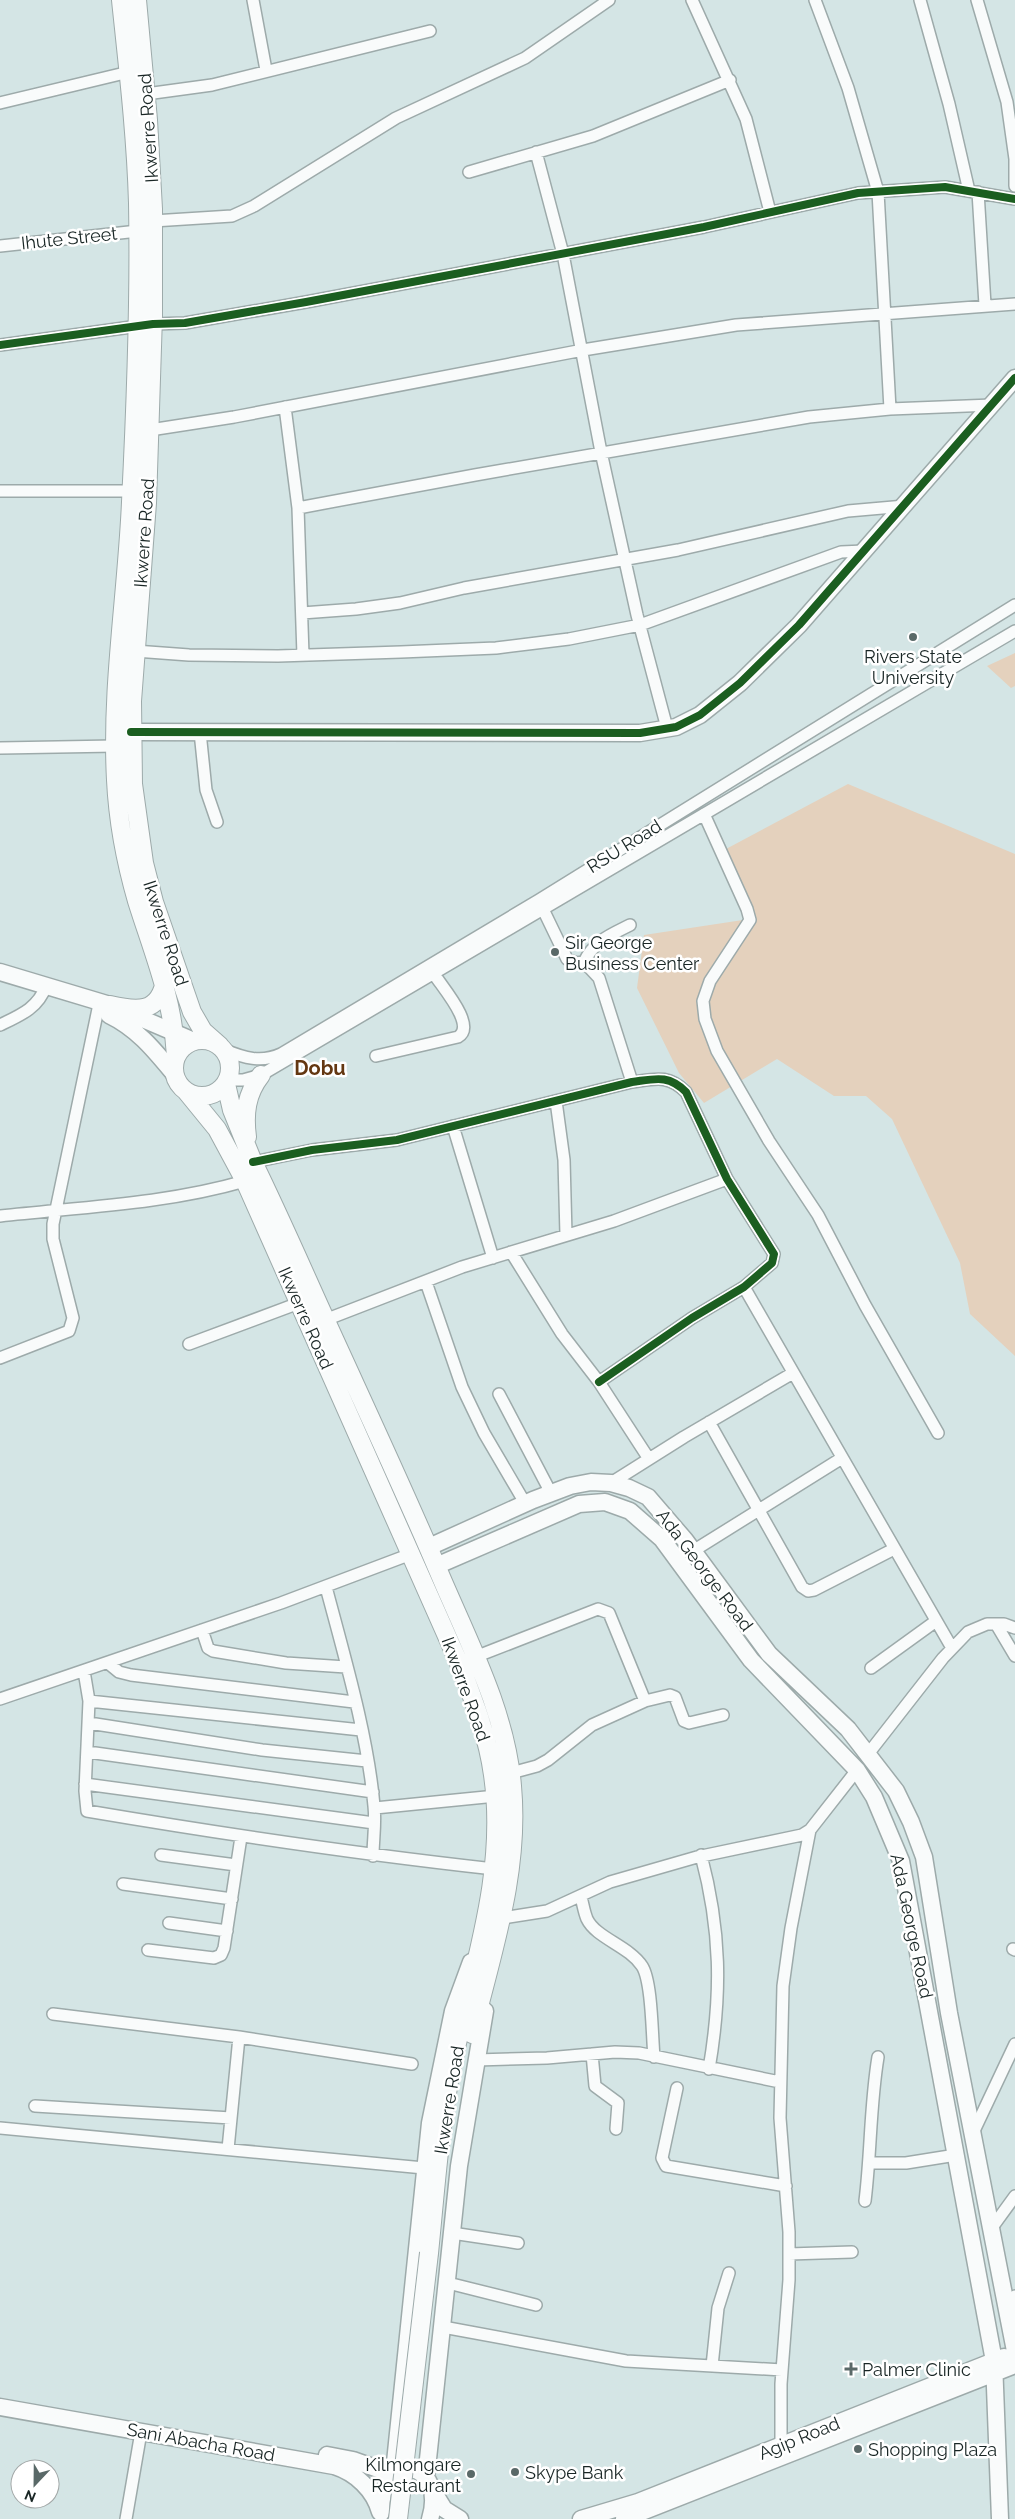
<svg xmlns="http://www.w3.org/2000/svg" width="1015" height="2519" font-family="Raleway,sans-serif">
  <rect width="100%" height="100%" fill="#d4e5e5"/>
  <path fill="#e4d1bd" d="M 1015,653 L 1015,686 L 1011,688 L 987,666 Z
    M 848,784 L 1015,854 L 1015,1356 L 970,1314 L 960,1263 L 892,1119 L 866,1096 L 834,1096 L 777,1059 L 704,1103 L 679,1073 L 637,988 L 644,935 L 756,918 L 726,849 Z"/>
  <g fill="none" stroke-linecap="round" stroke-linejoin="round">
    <defs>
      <path id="street" d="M 253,0 L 266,70
        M 692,0 L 746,119 L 770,212
        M 815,0 L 848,88 L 878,192 L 890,409
        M 920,0 L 949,104 L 969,191
        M 977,0 L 1007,102 L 1015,159 L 1015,186
        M 146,94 L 212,85 L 430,31
        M 0,103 L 129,72
        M 536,152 L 563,254 L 601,452 L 637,615 L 667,728
        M 469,172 L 593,136 L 730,80
        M 978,192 L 985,305
        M 153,221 L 232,216 L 254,206 L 396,118 L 525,58 L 609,0
        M 0,246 L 138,231
        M 0,345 L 153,324 L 185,323 L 306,302 L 704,227 L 858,193 L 945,187 L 1015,199
        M 285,407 L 298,508 L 303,655
        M 150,430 L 234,417 L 583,350 L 736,325 L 1015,304
        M 0,491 L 131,491
        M 298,508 L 475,475 L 809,417 L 890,409 L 992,405
        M 302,613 L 356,609 L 400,603 L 464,588 L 678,550 L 848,511 L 905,506
        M 135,651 L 189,655 L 278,656 L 401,652 L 496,648 L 569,639 L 640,625 L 841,552 L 864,551
        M 200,732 L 206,790 L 217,822
        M 0,748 L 115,746
        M 704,814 L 747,909 L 750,920 L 710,981 L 703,1001 L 705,1019 L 717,1051 L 769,1141 L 818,1215 L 865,1305 L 938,1433
        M 540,903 L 567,959 L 576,963 L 584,962 L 599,978 L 632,1082
        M 584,962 C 594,941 610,935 630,925
        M 0,1025 C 21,1015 38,1008 46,986
        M 225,1050 C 244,1058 261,1063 281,1054 L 539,900 L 1015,605
        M 376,1056 L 458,1037 C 477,1026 442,987 434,974
        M 228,1080 L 243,1080 L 261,1075 L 1015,631
        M 556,1101 L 564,1160 L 566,1235
        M 453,1126 L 493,1258
        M 253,1162 L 312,1150 L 397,1140 L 632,1082 C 655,1079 668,1074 686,1092 L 727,1179 L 774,1254 L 772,1263 L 744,1287 L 692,1318 L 599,1382
        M 0,1216 C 82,1207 166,1204 245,1181
        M 511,1252 L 562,1334 L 599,1382 L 649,1459
        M 426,1282 L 462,1387 L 484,1433 L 525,1503
        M 744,1287 L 952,1648
        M 325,1320 L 462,1267 L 614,1221 L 727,1179
        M 189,1344 L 299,1303
        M 0,1358 L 69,1331 L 73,1318 L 53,1239 L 53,1224 L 98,1009
        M 499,1394 L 551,1493
        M 709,1422 L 802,1587 L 808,1591 L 814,1590 L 894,1549
        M 611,1483 L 684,1437 L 793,1373
        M 693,1551 L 842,1458
        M 326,1587 C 344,1655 368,1736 374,1806 C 376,1823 373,1840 373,1856
        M 996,1624 L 1015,1656
        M 202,1630 L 208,1648 L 213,1651 L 286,1663 L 346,1667
        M 475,1657 L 598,1609 L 609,1613 L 645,1701
        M 108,1663 L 119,1672 L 131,1675 L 354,1702
        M 871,1668 L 936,1621
        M 84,1671 L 89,1701 L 85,1791 L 87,1811 C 223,1834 358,1854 494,1869
        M 0,1699 L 281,1603 L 411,1554
        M 89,1701 L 361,1730
        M 89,1723 L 262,1750 L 367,1761
        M 88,1752 L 373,1792
        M 868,1754 L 943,1658 L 968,1632 L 987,1624 L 1004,1624 L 1015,1628
        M 511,1773 L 537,1766 L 548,1760 L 592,1725 L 645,1701 L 670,1695 L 675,1697 L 684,1721 L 689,1723 L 723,1715
        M 85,1784 L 374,1823
        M 375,1808 L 496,1796
        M 161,1855 L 236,1865
        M 701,1855 C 721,1930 722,1993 709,2069
        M 123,1884 L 232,1899
        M 581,1897 C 583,1904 584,1912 587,1919 C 596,1938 629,1946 642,1966 C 652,1981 652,2036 654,2057
        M 502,1918 L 547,1911 L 610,1882 L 697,1857 L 802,1835 L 810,1830 L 857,1770
        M 169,1923 L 227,1931
        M 1013,1949 L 1015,1950
        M 148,1950 L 214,1958 L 221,1955 L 224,1948 L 241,1837
        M 53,2014 L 239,2037 L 412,2064
        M 592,2054 L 595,2086 L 618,2103 L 616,2129
        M 476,2060 L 547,2058 L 615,2052 L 639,2053 L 780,2082
        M 677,2088 L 662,2158 L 666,2166 L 786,2186
        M 35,2106 L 231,2118
        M 0,2128 L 424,2168
        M 973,2133 L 1015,2044
        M 228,2149 L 239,2037
        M 870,2163 L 906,2163 L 956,2155
        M 865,2201 C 871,2153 870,2105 878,2057
        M 991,2229 L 1015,2196
        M 452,2233 L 518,2243
        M 789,2254 L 852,2252
        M 448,2283 L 536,2305
        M 1007,2313 L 1015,2296
        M 443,2327 L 626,2361 L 782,2370
        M 712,2366 L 718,2308 L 729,2273
        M 781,2445 L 781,2384 L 789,2280 L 789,2232 L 780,2118 L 783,1986 L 791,1928 L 810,1830
        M 126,2519 L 141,2432"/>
      <path id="secondary" d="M 131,732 L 640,733 L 676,727 L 700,715 L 740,683 L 799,625 L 1015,378
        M 0,972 L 110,1005 L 194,1041
        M 109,1015 C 138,1029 155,1051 175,1075
        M 429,1547 L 533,1500 L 570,1486 L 591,1482 L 611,1483 L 629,1488 L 648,1497 L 685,1540 L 769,1654 L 848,1729 L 896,1791 L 911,1822 L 924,1857 L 949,2013 L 1015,2351
        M 436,1566 L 579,1504 L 605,1502 L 630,1511 L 662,1539 L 751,1660 L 857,1770 L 874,1797 L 901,1861 L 994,2361 L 1000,2519
        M 0,2407 L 334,2466 C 356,2473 374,2490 380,2512
        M 327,2455 L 353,2460 L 392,2474
        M 394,2472 L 430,2123 L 453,2011 L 471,1962
        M 426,2478 L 459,2166 L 485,2011
        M 433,2491 L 444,2509 L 460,2519
        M 381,2513 C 380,2446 448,2461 430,2519
        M 581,2519 L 638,2502 L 1004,2357
        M 624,2519 L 1015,2365"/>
      <path id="primary" d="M 121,0 C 128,67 136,135 138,203 C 140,303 136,403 131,502 C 127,595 111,687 116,780 C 118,821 126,863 137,901 C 154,955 173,999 176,1056
        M 137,0 L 148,120 L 153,209 L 153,316 L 147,503 L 132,701 L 133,784 L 144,863 L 154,902 L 192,1012 L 203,1031 L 220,1046
        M 110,1005 C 136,1011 159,1014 165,981
        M174 1068a28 28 0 1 1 56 0a28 28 0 1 1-56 0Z
        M 226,1084 L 232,1110 L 253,1162 C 280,1217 305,1275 331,1332 C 367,1411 404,1490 438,1570 C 467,1639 506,1711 512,1786 C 520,1872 492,1952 472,2034
        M 186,1091 L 217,1129 L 245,1181 L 462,1670 C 475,1704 488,1738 493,1775 C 508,1878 469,1977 450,2076 C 439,2135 435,2194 429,2253
        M 247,1137 C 244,1114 246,1094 261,1075"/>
    </defs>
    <use href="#street" stroke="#9daaaa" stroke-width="14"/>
    <use href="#secondary" stroke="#9daaaa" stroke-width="19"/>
    <use href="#primary" stroke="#9daaaa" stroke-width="20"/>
    <use href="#street" stroke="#f9fbfb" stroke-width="11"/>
    <use href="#secondary" stroke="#f9fbfb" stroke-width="16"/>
    <use href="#primary" stroke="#f9fbfb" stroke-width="18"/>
    <defs>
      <path id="primary-bridge" d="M 398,2519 L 429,2253"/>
    </defs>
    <use href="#primary-bridge" stroke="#9daaaa" stroke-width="20" stroke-linecap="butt"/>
    <use href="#primary-bridge" stroke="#f9fbfb" stroke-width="18"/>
    <defs>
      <path id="cycleway" d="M 0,345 L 153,324 L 185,323 L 306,302 L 704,227 L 858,193 L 945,187 L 1015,199
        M 131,732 L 640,733 L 676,727 L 700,715 L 740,683 L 799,625 L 1015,378
        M 253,1162 L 312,1150 L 397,1140 L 632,1082 C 655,1079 668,1074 686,1092 L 727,1179 L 774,1254 L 772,1263 L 744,1287 L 692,1318 L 599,1382"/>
    </defs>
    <use href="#cycleway" stroke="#fff" stroke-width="11"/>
    <use href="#cycleway" stroke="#1b5e20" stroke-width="8"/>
  </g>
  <g fill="#5a6968" stroke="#fff" stroke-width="2">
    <circle cx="913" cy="637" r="5"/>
    <circle cx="555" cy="952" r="5"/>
    <path d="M848.5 2361.5h5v5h5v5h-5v5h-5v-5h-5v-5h5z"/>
    <circle cx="858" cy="2449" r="5"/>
    <circle cx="515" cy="2472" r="5"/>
    <circle cx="471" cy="2474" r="5"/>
  </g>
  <g text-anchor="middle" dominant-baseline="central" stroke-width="5" stroke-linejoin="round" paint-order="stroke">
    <g font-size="18" fill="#192625" stroke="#fff">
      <text transform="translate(148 128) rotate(-94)">Ikwerre Road</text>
      <text transform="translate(69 238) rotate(-6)">Ihute Street</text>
      <text transform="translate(144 533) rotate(-86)">Ikwerre Road</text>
      <text transform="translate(624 846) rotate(-32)">RSU Road</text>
      <text transform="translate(166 933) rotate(72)">Ikwerre Road</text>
      <text transform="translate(306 1318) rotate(66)">Ikwerre Road</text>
      <text transform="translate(705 1570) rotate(53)">Ada George Road</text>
      <text transform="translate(466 1689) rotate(70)">Ikwerre Road</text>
      <text transform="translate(912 1926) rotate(78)">Ada George Road</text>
      <text transform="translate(449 2100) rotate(-81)">Ikwerre Road</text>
      <text transform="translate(799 2438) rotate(-22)">Agip Road</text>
      <text transform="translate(201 2442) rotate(10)">Sani Abacha Road</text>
    </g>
    <g font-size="18" fill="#192625" stroke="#fff" text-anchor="start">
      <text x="913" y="656" text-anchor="middle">Rivers State<tspan x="913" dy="21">University</tspan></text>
      <text x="565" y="942">Sir George<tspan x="565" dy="21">Business Center</tspan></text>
      <text x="862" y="2369">Palmer Clinic</text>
      <text x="868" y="2449">Shopping Plaza</text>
      <text x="461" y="2464" text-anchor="end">Kilmongare<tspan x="461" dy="21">Restaurant</tspan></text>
      <text x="525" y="2472">Skype Bank</text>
    </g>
    <g font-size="20" font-weight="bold" fill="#633711" stroke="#fff">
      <text x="320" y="1068">Dobu</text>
    </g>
  </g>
  <g transform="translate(35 2484) rotate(202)"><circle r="24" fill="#ffffff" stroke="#a3a8a8"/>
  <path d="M0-4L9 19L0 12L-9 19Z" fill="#5a6968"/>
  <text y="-8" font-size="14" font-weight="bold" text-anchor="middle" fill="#192625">N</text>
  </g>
</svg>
